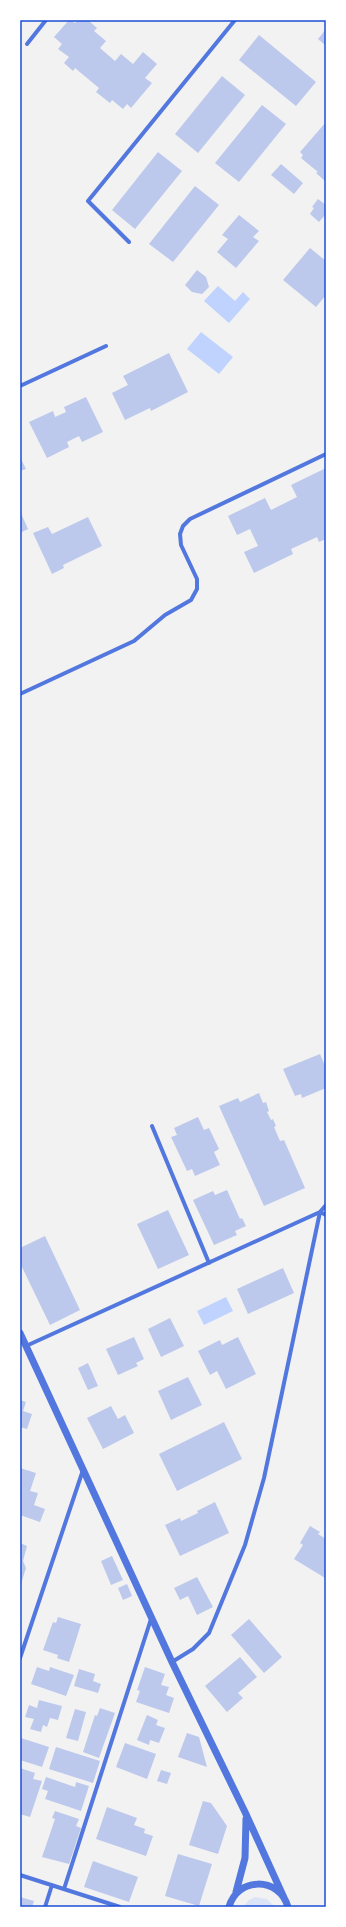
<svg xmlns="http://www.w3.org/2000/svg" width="346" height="1927" font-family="'Nunito Sans',sans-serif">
  <rect width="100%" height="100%" fill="#f2f2f2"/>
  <path fill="#dbe4f7" d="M 255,1897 L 267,1899 L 275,1907 L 243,1907 L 249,1900 Z"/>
  <path fill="#bfd3fe" d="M 218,286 L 235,301 L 243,292 L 250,299 L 229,323 L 204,301 Z
    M 201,332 L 233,357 L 219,374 L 187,349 Z
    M 226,1297 L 233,1311 L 204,1325 L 197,1311 Z"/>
  <path fill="#bdc9ec" d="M 69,20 L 75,23 L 78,20 L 88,20 L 97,28 L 94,31 L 106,41 L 100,48 L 115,61 L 121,54 L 133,64 L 143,52 L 157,64 L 145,78 L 152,83 L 131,108 L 127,104 L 123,109 L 112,100 L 110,103 L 96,92 L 99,88 L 75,68 L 73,71 L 64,63 L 69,57 L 58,49 L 62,44 L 54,37 Z
    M 326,29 L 326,46 L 318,39 Z
    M 259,35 L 316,82 L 296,106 L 239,60 Z
    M 222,76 L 245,95 L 198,153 L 175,134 Z
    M 262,105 L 286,124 L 239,182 L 215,163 Z
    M 326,122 L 326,182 L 316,173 L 318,172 L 301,158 L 303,155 L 300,152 Z
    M 158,152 L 182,171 L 135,229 L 112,210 Z
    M 281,164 L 303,183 L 294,194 L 271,175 Z
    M 195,186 L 219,205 L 173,262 L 149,244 Z
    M 318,199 L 326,205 L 326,214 L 319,222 L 310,214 L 314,208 L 312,207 Z
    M 239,215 L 259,231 L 253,237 L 259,241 L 236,268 L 217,252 L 228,239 L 222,235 Z
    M 310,248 L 326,261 L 326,295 L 316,307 L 283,280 Z
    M 197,270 L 206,277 L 209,287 L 202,294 L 192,292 L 185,285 Z
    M 169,353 L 188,392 L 151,411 L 150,408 L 125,420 L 112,393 L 128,385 L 123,376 Z
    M 86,397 L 103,432 L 82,442 L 79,436 L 67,442 L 69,447 L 47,458 L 29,422 L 53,411 L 55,417 L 66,412 L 64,407 Z
    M 20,457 L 26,469 L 20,471 Z
    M 326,468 L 326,539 L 319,542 L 317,537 L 291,549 L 293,554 L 254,573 L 244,552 L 258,546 L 250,529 L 237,535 L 228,516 L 265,498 L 271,510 L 297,497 L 291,485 Z
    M 20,511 L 28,529 L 20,533 Z
    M 88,517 L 102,546 L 63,565 L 64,568 L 52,574 L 33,533 L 48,527 L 52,534 Z
    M 320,1054 L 326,1068 L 326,1088 L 302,1098 L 301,1094 L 295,1096 L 283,1069 Z
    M 259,1093 L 263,1103 L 266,1102 L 269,1111 L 267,1112 L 271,1120 L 273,1119 L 276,1126 L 274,1127 L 280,1141 L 284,1140 L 305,1188 L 264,1206 L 219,1106 L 238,1098 L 240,1102 Z
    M 198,1117 L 204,1130 L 209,1128 L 219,1149 L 214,1152 L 220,1165 L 195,1176 L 192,1169 L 187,1171 L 171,1137 L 177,1135 L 174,1128 Z
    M 227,1190 L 240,1219 L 242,1218 L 246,1226 L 235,1231 L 237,1235 L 214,1245 L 193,1200 L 213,1191 L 215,1195 Z
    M 168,1210 L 189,1255 L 158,1269 L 137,1224 Z
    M 45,1236 L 80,1310 L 50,1325 L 20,1263 L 20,1248 Z
    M 283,1268 L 294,1293 L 248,1314 L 237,1289 Z
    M 170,1318 L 184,1346 L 161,1357 L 148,1329 Z
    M 134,1337 L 144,1359 L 136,1363 L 138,1366 L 118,1375 L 106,1349 Z
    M 238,1337 L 256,1374 L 226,1389 L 217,1371 L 210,1375 L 198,1351 L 220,1340 L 222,1345 Z
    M 88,1363 L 98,1386 L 88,1390 L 78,1368 Z
    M 188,1377 L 202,1405 L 171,1420 L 158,1391 Z
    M 20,1400 L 26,1402 L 23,1411 L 32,1414 L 27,1429 L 20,1427 Z
    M 111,1406 L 118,1419 L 125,1415 L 134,1433 L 103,1449 L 87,1418 Z
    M 224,1422 L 242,1459 L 177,1491 L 159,1454 Z
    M 20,1468 L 36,1473 L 30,1491 L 38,1493 L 34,1505 L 45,1509 L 40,1522 L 20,1515 Z
    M 215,1502 L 229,1533 L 180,1556 L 165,1525 L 180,1518 L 181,1521 L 198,1513 L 197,1511 Z
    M 310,1526 L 320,1532 L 318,1534 L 326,1539 L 325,1578 L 294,1559 L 303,1545 L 300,1543 Z
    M 20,1543 L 27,1546 L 23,1561 L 26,1568 L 20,1587 Z
    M 112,1556 L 123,1580 L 111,1585 L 101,1561 Z
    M 197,1577 L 213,1607 L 197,1615 L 188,1596 L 180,1600 L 174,1588 Z
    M 127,1584 L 132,1596 L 123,1600 L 118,1588 Z
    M 58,1617 L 81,1624 L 69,1662 L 57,1658 L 58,1655 L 43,1650 L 53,1622 L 56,1623 Z
    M 249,1619 L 282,1657 L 264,1673 L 231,1635 Z
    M 240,1657 L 257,1677 L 238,1693 L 243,1698 L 227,1712 L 205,1686 Z
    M 37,1667 L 49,1671 L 50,1667 L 74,1675 L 66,1696 L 31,1684 Z
    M 145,1667 L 165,1674 L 161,1685 L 169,1687 L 166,1695 L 174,1698 L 169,1713 L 136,1702 L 140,1691 L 137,1690 Z
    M 79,1669 L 95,1674 L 93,1681 L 101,1684 L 98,1693 L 74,1686 Z
    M 39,1700 L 62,1706 L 58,1720 L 50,1718 L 47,1727 L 43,1725 L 41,1732 L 30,1729 L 34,1719 L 25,1717 L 29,1705 L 37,1708 Z
    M 100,1708 L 115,1713 L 99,1758 L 83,1752 L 95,1715 L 97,1716 Z
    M 75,1709 L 86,1712 L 78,1741 L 66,1738 Z
    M 147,1715 L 158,1720 L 156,1725 L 165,1728 L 159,1743 L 150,1740 L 149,1745 L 137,1740 Z
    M 187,1733 L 199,1737 L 207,1767 L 178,1757 Z
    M 21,1738 L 49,1747 L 42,1767 L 20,1760 Z
    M 125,1743 L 156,1754 L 147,1779 L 116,1767 Z
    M 56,1747 L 100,1761 L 93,1783 L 49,1769 Z
    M 20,1768 L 35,1773 L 33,1779 L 42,1781 L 30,1817 L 20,1814 Z
    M 161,1770 L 171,1773 L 167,1784 L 157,1781 Z
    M 46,1777 L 75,1787 L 76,1782 L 89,1786 L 81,1811 L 45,1799 L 48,1791 L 42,1789 Z
    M 203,1801 L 211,1803 L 227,1826 L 218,1854 L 189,1845 Z
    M 107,1807 L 137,1818 L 134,1825 L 145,1829 L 144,1833 L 153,1836 L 146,1856 L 96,1839 Z
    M 55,1811 L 79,1819 L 76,1826 L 81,1828 L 69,1864 L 42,1857 L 55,1819 L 52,1818 Z
    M 178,1854 L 212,1864 L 199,1906 L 165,1896 Z
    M 93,1861 L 138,1877 L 129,1902 L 84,1887 Z
    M 20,1897 L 34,1901 L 32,1907 L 20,1907 Z"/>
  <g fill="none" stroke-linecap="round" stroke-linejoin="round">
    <path stroke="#5277de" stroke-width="4" d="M 27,44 L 46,20
      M 129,242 L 88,201 L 235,20
      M 20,386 L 106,346
      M 20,694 L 134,641 L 165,615 L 191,600 L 197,589 L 197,579 L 181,545 L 180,534 L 183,526 L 190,519 L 326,454
      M 152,1126 L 209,1263
      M 320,1212 L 326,1215
      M 26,1346 L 320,1212
      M 20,1658 L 83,1470
      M 172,1662 L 193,1649 L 209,1633 L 245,1545 L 264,1478 L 320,1212 L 326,1205
      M 20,1875 L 120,1907
      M 64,1889 L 151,1619
      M 45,1907 L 52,1885"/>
    <path stroke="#5277de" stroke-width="7" d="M 20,1333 L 172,1662 L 245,1812 L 285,1900
      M 236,1892 L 245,1858 L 246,1819
      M 229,1907 C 237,1877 279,1876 288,1907"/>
  </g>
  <rect width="346" height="1927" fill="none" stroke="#ffffff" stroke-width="42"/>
  <rect x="21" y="21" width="304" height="1885" fill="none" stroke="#1d4ed8" stroke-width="1.5"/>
</svg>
